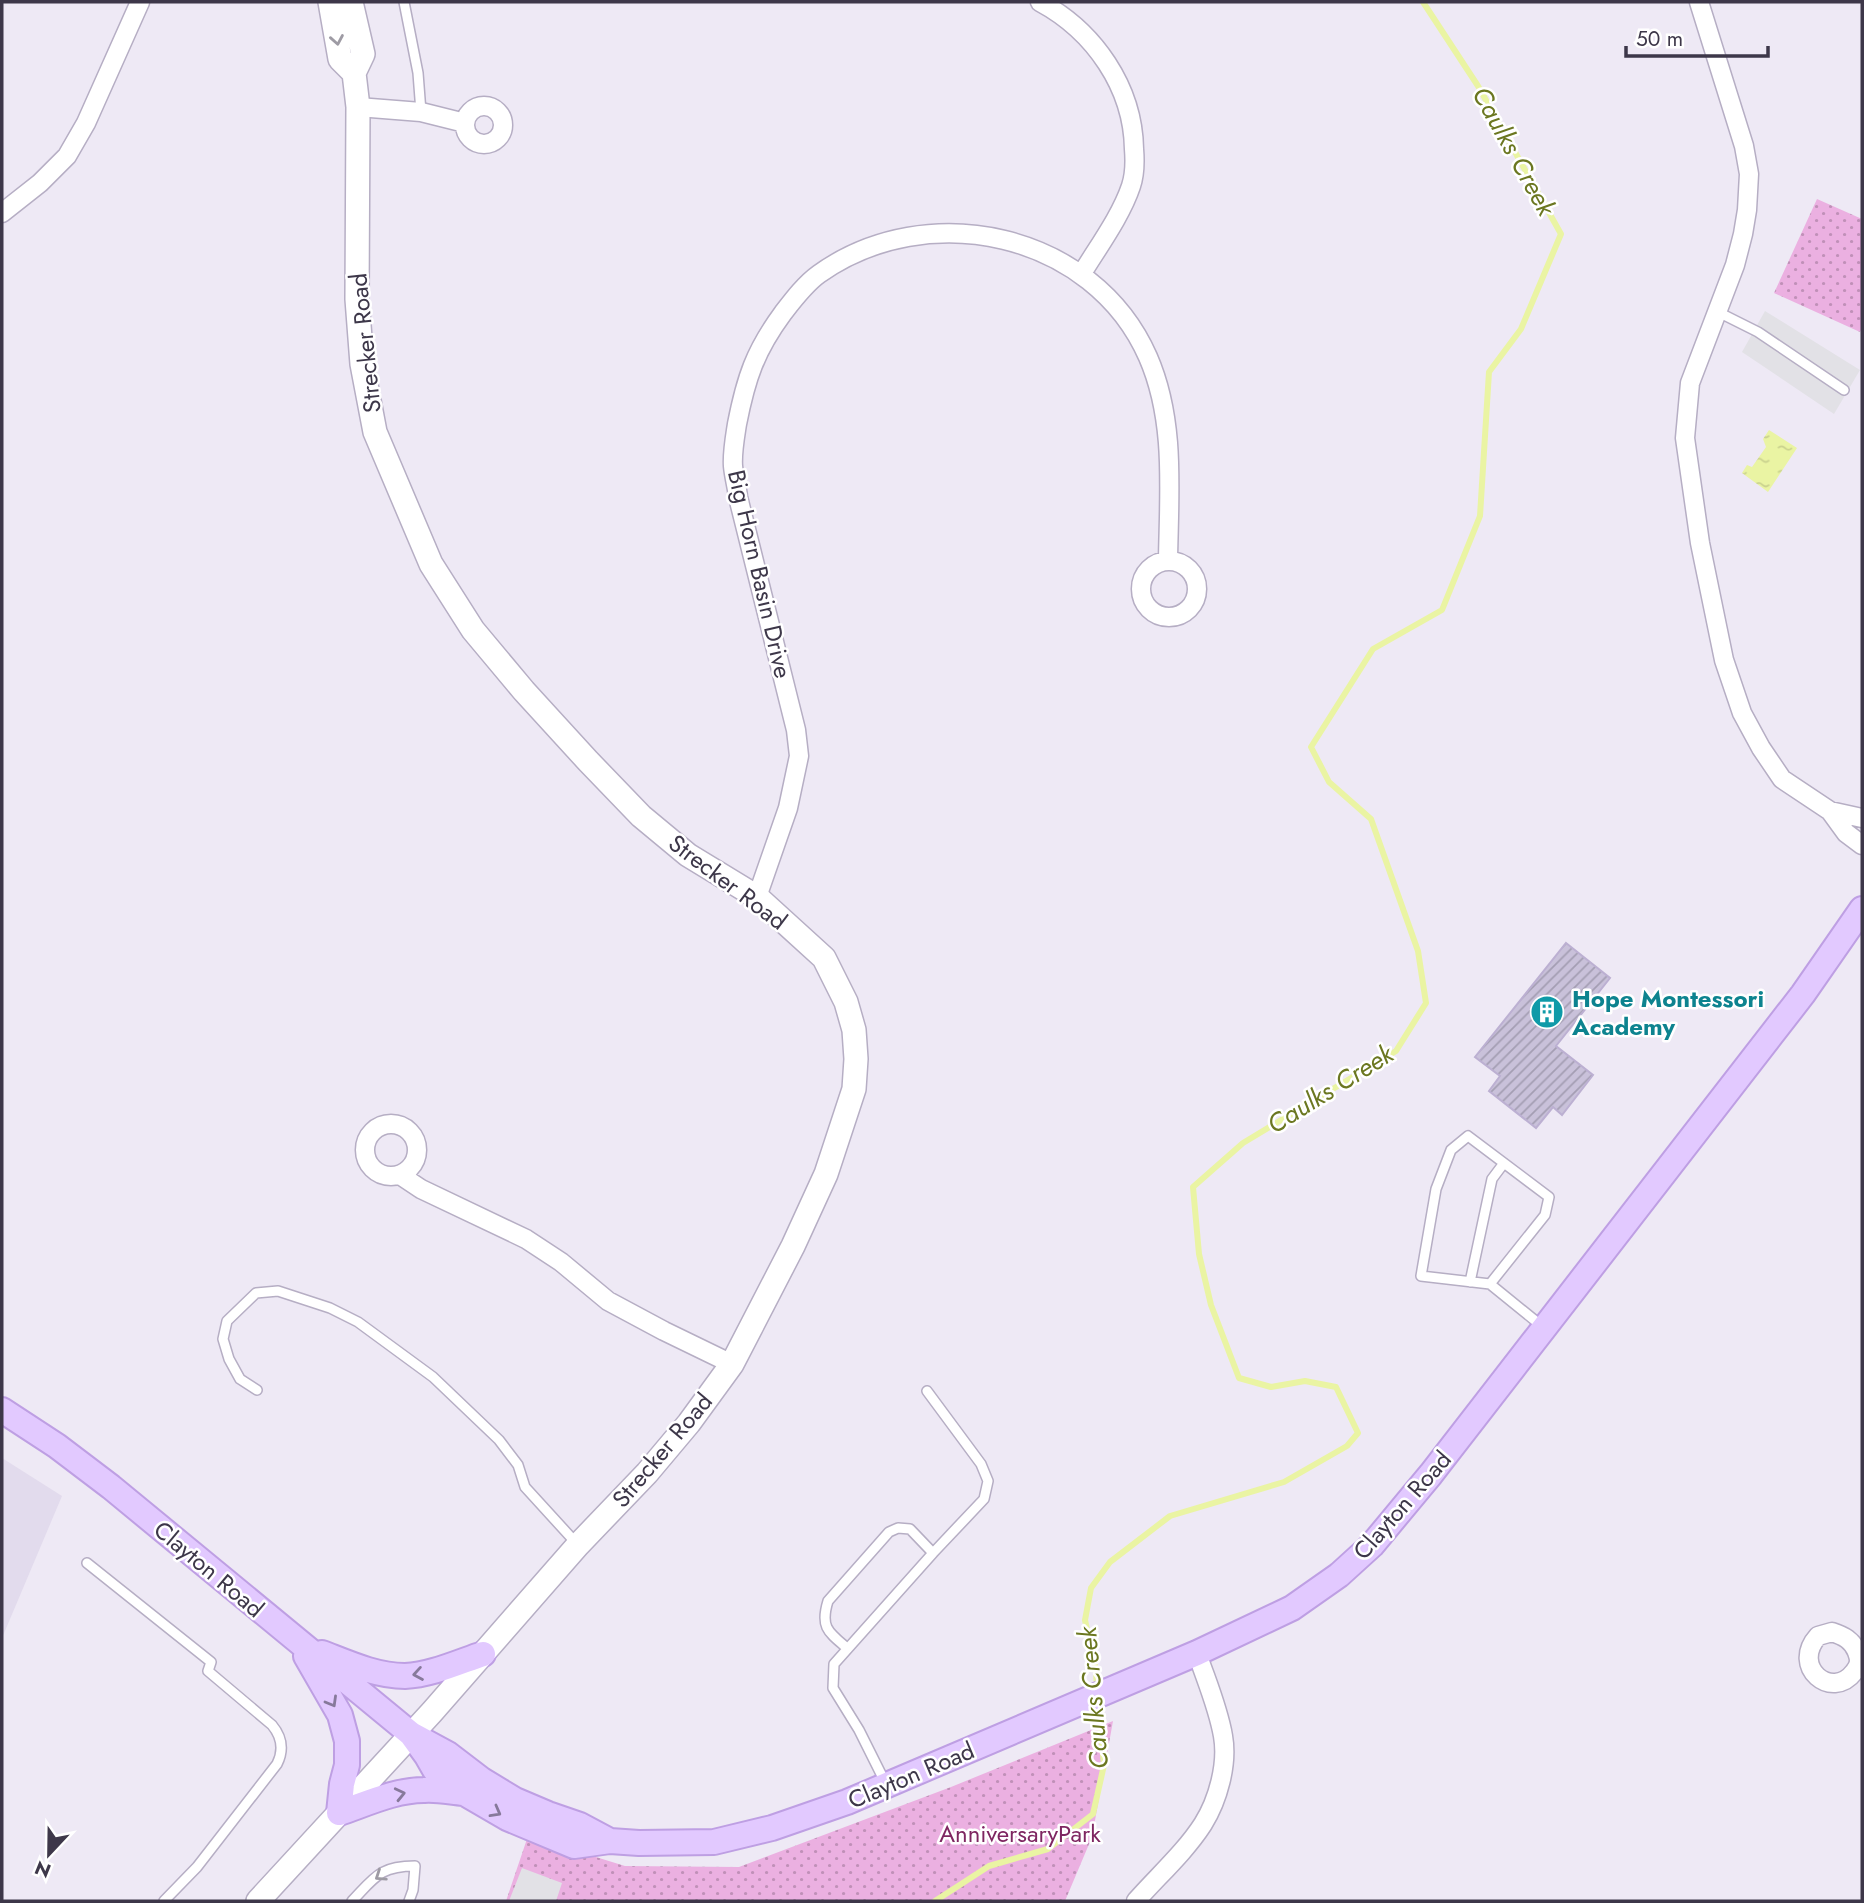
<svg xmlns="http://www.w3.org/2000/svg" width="1864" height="1903" font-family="Jost,sans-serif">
  <defs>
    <pattern id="park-dots" width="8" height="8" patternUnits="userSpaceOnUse" patternTransform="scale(1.75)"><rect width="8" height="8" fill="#ebb0e1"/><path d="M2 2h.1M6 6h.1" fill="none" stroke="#c090b8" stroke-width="1.8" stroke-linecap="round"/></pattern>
    <pattern id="water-ripples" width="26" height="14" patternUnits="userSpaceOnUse" patternTransform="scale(1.75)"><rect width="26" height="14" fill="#eaf4a3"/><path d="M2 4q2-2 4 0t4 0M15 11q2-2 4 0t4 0" fill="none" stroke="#cad28e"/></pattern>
    <pattern id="building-hatch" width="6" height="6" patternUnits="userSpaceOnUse" patternTransform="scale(1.75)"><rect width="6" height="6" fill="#c9c1da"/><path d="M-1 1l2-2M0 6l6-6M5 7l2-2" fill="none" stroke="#a49eb3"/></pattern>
  </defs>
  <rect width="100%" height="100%" fill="#eee9f5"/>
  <path fill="#e2dbed" d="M 2,1458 L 62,1496 L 2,1638 Z"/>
  <path fill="url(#park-dots)" d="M 1817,199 L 1862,219 L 1862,328 L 1860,332 L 1774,293 Z
    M 1113,1721 L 1092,1837 L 1065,1901 L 506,1901 L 528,1836 L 625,1866 L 739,1867 L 951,1787 Z"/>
  <path fill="#e2e1e6" d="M 1765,311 L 1860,370 L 1834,414 L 1742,352 Z
    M 522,1868 L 562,1883 L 556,1901 L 509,1901 Z"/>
  <path fill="url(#water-ripples)" d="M 1769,430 L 1797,448 L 1768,492 L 1742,473 L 1747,465 L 1752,467 L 1766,447 L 1763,439 Z"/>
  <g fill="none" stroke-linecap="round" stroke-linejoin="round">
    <path stroke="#eaf4a3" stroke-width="6" d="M 1097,1689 L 1096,1671 L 1085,1620 L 1091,1588 L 1110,1562 L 1170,1516 L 1284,1482 L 1347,1446 L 1358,1433 L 1336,1387 L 1305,1381 L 1271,1387 L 1239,1378 L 1211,1305 L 1199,1254 L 1193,1187 L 1243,1143 L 1396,1051 L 1426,1003 L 1418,951 L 1371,819 L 1329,782 L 1311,747 L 1373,649 L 1442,610 L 1480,516 L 1489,372 L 1521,329 L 1561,234 L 1478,86 L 1423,2
      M 935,1901 L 989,1866 L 1048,1849 L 1093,1814 L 1104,1765 L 1098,1700"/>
  </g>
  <path fill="url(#building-hatch)" stroke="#bcb0d2" stroke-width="2" d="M 1566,943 L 1610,978 L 1556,1046 L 1593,1075 L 1562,1115 L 1553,1107 L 1536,1128 L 1489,1091 L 1500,1076 L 1475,1057 Z"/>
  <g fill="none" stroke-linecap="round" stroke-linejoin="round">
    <defs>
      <path id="service" d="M 404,2 L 418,73 L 421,112
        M 1718,312 L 1758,332 L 1844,390
        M 1470,1282 L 1492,1179 L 1504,1163
        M 1490,1284 L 1421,1276 L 1436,1189 L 1451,1150 L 1468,1136 L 1549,1197 L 1545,1215 L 1490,1284 L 1543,1327
        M 257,1390 L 240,1379 L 229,1359 L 223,1339 L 227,1321 L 256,1293 L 278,1291 L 330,1308 L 358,1322 L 433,1377 L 499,1440 L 518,1465 L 525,1487 L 577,1544
        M 87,1563 L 211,1662 L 208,1671 L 272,1725 C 282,1737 284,1750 277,1764 L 197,1867 L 164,1901
        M 847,1648 C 828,1632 820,1627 828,1601 L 889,1532 L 898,1528 L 910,1529 L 933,1553
        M 886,1784 L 859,1730 L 833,1688 L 834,1664 L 933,1553 L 984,1499 L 988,1481 L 981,1464 L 927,1391
        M 352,1901 C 375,1877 380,1866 415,1866 L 413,1890 L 409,1901"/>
      <path id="minor" d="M 1040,2 C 1094,31 1133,87 1134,149 C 1135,161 1135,174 1131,186 C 1121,216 1098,247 1081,275
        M 1699,2 L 1744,146 L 1749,174 L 1747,210 L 1743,234 L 1735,265 L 1690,383 L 1685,438 L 1700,543 L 1724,660 L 1742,713 L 1761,748 L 1782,779 L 1830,811 L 1862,818
        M465 125a19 19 0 1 1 38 0a19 19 0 1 1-38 0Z
        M 358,107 L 421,112 L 465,123
        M 2,213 L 40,183 L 67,156 L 86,123 L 140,2
        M1141 589a28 28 0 1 1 56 0a28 28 0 1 1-56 0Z
        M 1830,811 L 1846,833 L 1862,845
        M 757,897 L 788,808 L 799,756 L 796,730 L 738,497 C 737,487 734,477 733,466 C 732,453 735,437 737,424 C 746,378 755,351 783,313 C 793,300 805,284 819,274 C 927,197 1093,232 1148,357 C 1176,421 1169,492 1168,560
        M365 1150a26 26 0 1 1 52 0a26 26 0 1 1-52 0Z
        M 400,1175 L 421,1189 L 526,1239 L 561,1262 L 608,1301 L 664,1331 L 732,1364
        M 1832,1632 C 1844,1636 1852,1640 1857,1652 C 1860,1660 1860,1665 1854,1672 C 1832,1701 1790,1667 1818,1636 Z
        M 1136,1901 C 1158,1876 1185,1852 1203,1824 C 1218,1800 1228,1764 1223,1736 C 1218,1707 1206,1680 1197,1653"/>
      <path id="tertiary" d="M 330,2 L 340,59 L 354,73
        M 258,1901 L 432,1712 L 578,1545 L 647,1473 L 689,1423 L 732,1364 L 793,1246 L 826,1174 L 854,1089 L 856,1059 L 854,1030 L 846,1002 L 824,958 L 757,897 L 688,855 L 641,816 L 588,761 L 524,691 L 473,630 L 431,564 L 375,432 L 362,364 L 357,299 L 358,107 L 354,73 L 363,54 L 351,2"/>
      <path id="secondary" d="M 2,1410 L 57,1446 L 111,1487 L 411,1734 L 448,1754 L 482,1780 L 515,1800 L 548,1814 L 580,1825 L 610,1841
        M 322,1653 C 348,1663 376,1676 405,1676 C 431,1675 459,1662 483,1654
        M 306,1656 L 340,1715 L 347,1741 L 347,1765 L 342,1784 L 339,1813 C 366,1804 395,1790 424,1790 C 437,1789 451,1792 463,1793
        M 411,1734 L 427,1756 L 435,1770 L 464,1793 L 507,1818 L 574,1846 L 610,1841 L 639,1843 L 714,1842 L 772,1828 L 847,1802 L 887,1785 L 1197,1653 L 1292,1608 L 1339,1575 L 1372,1545 L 1431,1474 L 1803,994 L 1862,909"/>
    </defs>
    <use href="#service" stroke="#b6aec4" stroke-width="12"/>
    <use href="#minor" stroke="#b6aec4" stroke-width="21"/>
    <use href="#tertiary" stroke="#b6aec4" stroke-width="26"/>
    <use href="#secondary" stroke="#be9fe3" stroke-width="28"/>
    <use href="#service" stroke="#fff" stroke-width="9"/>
    <use href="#minor" stroke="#fff" stroke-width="18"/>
    <use href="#tertiary" stroke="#fff" stroke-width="23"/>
    <use href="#secondary" stroke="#e2c9ff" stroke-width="24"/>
  </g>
  <defs><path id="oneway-chevron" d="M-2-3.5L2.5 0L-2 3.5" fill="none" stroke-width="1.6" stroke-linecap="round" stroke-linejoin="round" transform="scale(1.75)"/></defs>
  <g stroke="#9e9ba4">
    <use href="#oneway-chevron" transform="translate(337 40) rotate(80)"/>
    <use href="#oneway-chevron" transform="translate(380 1876) rotate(146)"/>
  </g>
  <g stroke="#87799b">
    <use href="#oneway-chevron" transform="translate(418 1674) rotate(170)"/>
    <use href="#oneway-chevron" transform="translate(332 1702) rotate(60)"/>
    <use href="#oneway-chevron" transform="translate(400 1794) rotate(-13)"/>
    <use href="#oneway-chevron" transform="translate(496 1812) rotate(29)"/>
  </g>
  <defs>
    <symbol id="building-disc" viewBox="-11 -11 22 22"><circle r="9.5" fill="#0f9aa8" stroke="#fff"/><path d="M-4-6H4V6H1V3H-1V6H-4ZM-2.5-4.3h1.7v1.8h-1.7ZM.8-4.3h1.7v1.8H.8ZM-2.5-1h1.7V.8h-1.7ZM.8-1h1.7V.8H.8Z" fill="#fff"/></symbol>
  </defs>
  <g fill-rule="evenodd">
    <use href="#building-disc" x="1528" y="993" width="38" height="38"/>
  </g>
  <g text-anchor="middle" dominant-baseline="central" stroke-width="5" stroke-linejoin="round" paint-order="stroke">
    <g font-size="24" fill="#3d3749" stroke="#fff">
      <text transform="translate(365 343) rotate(-96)">Strecker Road</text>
      <text transform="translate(760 574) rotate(77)">Big Horn Basin Drive</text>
      <text transform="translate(728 882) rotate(37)">Strecker Road</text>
      <text transform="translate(662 1450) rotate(-50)">Strecker Road</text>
      <text transform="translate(1402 1505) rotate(-49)">Clayton Road</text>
      <text transform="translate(209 1569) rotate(40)">Clayton Road</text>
      <text transform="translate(911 1775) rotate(-23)">Clayton Road</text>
    </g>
    <g font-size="24" font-weight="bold" fill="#0d838f" stroke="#fff" text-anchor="start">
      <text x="1572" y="998">Hope Montessori<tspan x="1572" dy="28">Academy</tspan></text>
    </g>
    <g font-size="24" fill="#7e2661" stroke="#fff">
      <text x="1020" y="1833">AnniversaryPark</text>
    </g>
    <g font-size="26" font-style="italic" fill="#6b7720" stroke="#fff">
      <text transform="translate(1514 151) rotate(61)">Caulks Creek</text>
      <text transform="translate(1330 1089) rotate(-32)">Caulks Creek</text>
      <text transform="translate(1093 1698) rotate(-95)">Caulks Creek</text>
    </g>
  </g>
  <rect width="1864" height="1903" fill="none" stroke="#3d3749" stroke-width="7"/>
  <g transform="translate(49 1854) rotate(202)" stroke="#ffffff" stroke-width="5" paint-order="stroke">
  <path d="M0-5L12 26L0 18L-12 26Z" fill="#3d3749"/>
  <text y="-10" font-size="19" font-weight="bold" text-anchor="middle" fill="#3d3749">N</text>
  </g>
  <path d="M1626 46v10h142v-10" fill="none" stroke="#3d3749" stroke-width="3.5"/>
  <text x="1636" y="46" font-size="21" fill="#3d3749" stroke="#ffffff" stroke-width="5" paint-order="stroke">50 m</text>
</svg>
